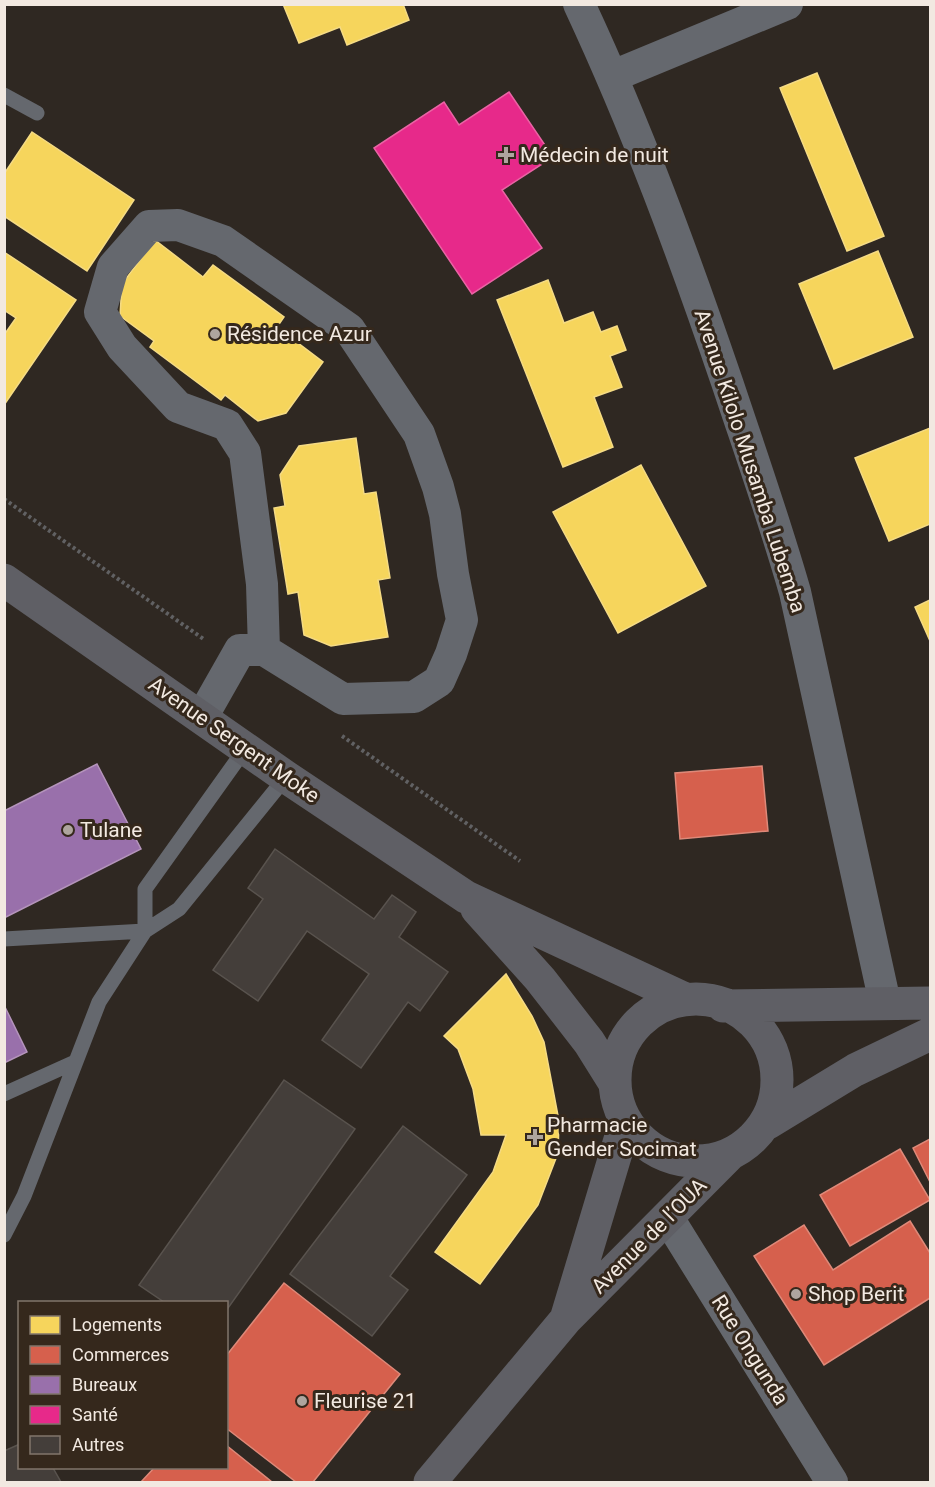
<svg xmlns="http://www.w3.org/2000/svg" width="935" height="1487" font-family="Roboto,sans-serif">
  <rect width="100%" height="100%" fill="#2f2822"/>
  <path fill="#f6d55c" stroke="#f5db84" stroke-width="1.5" d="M 283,4 L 403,4 L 409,20 L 347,45 L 340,27 L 299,43 Z
    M 817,73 L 884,236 L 847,251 L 780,88 Z
    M 32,132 L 134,200 L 87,271 L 4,216 L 4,174 Z
    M 155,240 L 203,277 L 213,265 L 284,317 L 277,327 L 323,362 L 286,413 L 258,421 L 225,395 L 221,400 L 150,347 L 154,341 L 120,316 L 122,284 Z
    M 878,251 L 913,337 L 834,369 L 799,284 Z
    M 4,252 L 76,300 L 4,405 L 4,335 L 16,318 L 4,310 Z
    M 548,280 L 564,323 L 593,312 L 601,332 L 617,326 L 626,350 L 610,356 L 622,387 L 594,397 L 613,447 L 563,467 L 497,300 Z
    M 930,428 L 930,524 L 889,541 L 855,458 Z
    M 356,438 L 364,494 L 376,492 L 390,578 L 378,580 L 388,637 L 331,646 L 304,635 L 298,592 L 288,594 L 274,508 L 285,506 L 280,475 L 299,446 Z
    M 641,465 L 706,586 L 618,633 L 553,512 Z
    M 930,600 L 930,641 L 915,607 Z
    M 506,974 L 532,1016 L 544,1042 L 559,1121 L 558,1153 L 538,1205 L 480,1284 L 435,1252 L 493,1172 L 506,1135 L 481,1135 L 473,1089 L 458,1049 L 444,1036 Z"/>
  <path fill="#d6604d" stroke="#de8979" stroke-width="1.5" d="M 762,766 L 768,831 L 680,839 L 675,773 Z
    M 930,1139 L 930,1182 L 913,1148 Z
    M 900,1149 L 930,1200 L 850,1246 L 820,1195 Z
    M 910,1221 L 930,1253 L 930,1298 L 824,1365 L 754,1256 L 804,1225 L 833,1270 Z
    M 284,1283 L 400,1374 L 313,1482 L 296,1482 L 226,1428 L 226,1356 Z
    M 226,1445 L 272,1482 L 141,1482 L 154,1468 L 226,1468 Z"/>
  <path fill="#9970ab" stroke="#b494bb" stroke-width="1.5" d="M 97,764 L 141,849 L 4,918 L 4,811 Z
    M 4,1005 L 27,1052 L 4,1063 Z"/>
  <path fill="#e7298a" stroke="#ea63a4" stroke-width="1.5" d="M 509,92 L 553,157 L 502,190 L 542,248 L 472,294 L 374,148 L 444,102 L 459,125 Z"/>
  <path fill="#443e3a" stroke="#59534e" stroke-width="1.5" d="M 275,849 L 374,919 L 392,895 L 416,912 L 399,937 L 448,972 L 420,1011 L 408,1002 L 361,1068 L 322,1040 L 369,974 L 307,931 L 258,1001 L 213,970 L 263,899 L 248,888 Z
    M 284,1080 L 355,1129 L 226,1311 L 226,1302 L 164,1302 L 139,1285 Z
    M 403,1126 L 467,1175 L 390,1276 L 408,1290 L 372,1336 L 290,1274 Z
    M 20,1444 L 20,1468 L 53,1468 L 61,1482 L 4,1482 L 4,1451 Z"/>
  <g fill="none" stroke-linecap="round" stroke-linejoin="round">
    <path stroke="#616163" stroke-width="4" stroke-dasharray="3 3" stroke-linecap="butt" d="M 4,499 L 205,640
      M 342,736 L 520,861"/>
    <path stroke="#65686e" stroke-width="15" d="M 4,95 L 37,113
      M 145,931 L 145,889 L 245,749
      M 4,939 L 145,931
      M 4,1094 L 75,1062
      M 4,1235 L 24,1196 L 99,1002 L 145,931 L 179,909 L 286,777"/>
    <path stroke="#65686e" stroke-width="32" d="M 579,4 C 637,128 684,256 728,385 C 751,454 775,522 795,592 L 885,1003
      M 613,76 L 787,4
      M 202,717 L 240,650 L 264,650 L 343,699 L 414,697 L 439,681 L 451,654 L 462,620 L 453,574 L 445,514 L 438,487 L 419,434 L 349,329 L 223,241 L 178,225 L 149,226 L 113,267 L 100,312 L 122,347 L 178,407 L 227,425 L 245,453 L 262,584 L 264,650
      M 668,1218 L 832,1482"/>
    <path stroke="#5f5f65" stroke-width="33" d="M 4,580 L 286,777 L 466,897 L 685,999
      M 477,909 L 540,979 L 589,1042 L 614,1082
      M615 1080a81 81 0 1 1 162 0a81 81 0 1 1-162 0Z
      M 723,1006 L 930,1003
      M 768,1123 L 855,1070 L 930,1034
      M 567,1316 L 625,1123
      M 430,1482 L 567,1318 L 730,1154"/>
  </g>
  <g fill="#aea59e" stroke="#35281c" stroke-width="2">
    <path d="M503 146h6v6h6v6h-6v6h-6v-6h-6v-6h6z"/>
    <circle cx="215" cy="334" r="6"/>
    <circle cx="68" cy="830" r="6"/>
    <path d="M532 1128h6v6h6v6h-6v6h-6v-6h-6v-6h6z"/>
    <circle cx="796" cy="1294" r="6"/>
    <circle cx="302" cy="1401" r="6"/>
  </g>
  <g text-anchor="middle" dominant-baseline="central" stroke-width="6" stroke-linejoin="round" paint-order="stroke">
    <g font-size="21" fill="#f2e9e1" stroke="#35281c" text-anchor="start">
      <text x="520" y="155">Médecin de nuit</text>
      <text x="227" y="334">Résidence Azur</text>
      <text x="80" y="830">Tulane</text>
      <text x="547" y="1125">Pharmacie<tspan x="547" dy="24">Gender Socimat</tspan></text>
      <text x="808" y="1294">Shop Berit</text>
      <text x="314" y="1401">Fleurise 21</text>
    </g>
    <g font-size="21" fill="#f2e9e1" stroke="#35281c">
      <text transform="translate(750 461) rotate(72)">Avenue Kilolo Musamba Lubemba</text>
      <text transform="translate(234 740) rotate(35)">Avenue Sergent Moke</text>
      <text transform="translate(649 1236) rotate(-45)">Avenue de l’OUA</text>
      <text transform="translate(750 1350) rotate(58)">Rue Ongunda</text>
    </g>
  </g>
  <rect width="935" height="1487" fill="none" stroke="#f2e9e1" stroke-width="12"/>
  <rect x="18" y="1301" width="210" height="168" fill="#35281c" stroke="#81756b" stroke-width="1.5"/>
  <rect x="30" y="1316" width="30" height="18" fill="#f6d55c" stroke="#81756b" stroke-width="1.5"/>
  <text x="72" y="1331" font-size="18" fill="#f2e9e1">Logements</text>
  <rect x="30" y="1346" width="30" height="18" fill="#d6604d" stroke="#81756b" stroke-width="1.5"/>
  <text x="72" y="1361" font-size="18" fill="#f2e9e1">Commerces</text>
  <rect x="30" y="1376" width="30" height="18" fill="#9970ab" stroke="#81756b" stroke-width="1.5"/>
  <text x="72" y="1391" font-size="18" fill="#f2e9e1">Bureaux</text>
  <rect x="30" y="1406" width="30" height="18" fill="#e7298a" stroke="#81756b" stroke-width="1.5"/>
  <text x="72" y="1421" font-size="18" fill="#f2e9e1">Santé</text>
  <rect x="30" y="1436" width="30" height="18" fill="#443e3a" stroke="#81756b" stroke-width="1.5"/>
  <text x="72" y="1451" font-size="18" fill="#f2e9e1">Autres</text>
</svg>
